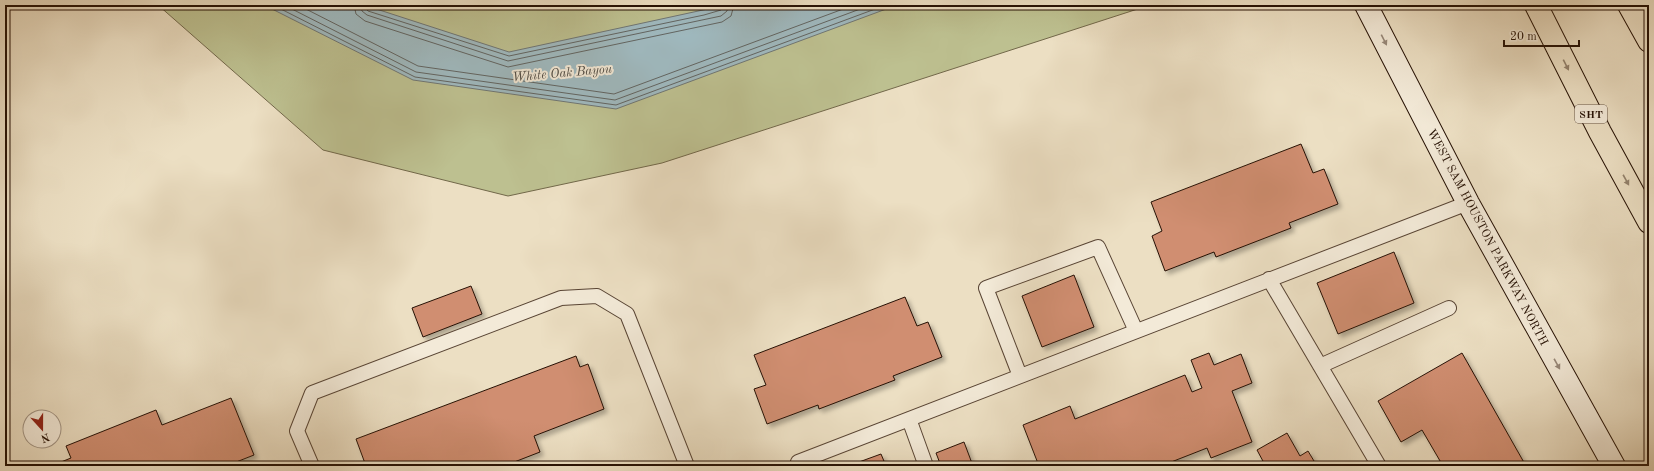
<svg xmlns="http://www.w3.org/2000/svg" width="1654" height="471" font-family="'Old Standard TT',serif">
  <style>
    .green { fill: #bdc090; stroke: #72684a }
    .water { fill: #9fb9bf; stroke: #6f7674 }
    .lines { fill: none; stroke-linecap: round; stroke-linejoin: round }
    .shore { stroke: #626562; stroke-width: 1 }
    .building { fill: #d08e71; stroke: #261104; filter: url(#shadow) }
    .lane-casing { stroke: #584434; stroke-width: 16 }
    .secondary-casing { stroke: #261104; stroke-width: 24 }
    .highway-casing { stroke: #261104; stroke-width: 24 }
    .lane { stroke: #f3ead8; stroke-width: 14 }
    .secondary { stroke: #f3ead8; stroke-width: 22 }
    .highway { stroke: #ecdfc3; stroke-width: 22 }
    .oneway { fill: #978879 }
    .oneway2 { fill: #93826d }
    .labels { text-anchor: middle; stroke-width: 4; stroke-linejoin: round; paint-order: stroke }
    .shield { fill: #f3ead8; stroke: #645244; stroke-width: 1 }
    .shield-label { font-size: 11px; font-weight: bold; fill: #261104 }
    .street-label { font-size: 12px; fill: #261104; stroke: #f3ead8 }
    .water-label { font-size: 13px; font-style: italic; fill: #504c45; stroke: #f3ead8 }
  </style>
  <defs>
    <filter id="shadow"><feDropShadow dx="3.5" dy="3.5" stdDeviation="2" flood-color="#0004"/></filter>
  </defs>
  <rect width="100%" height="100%" fill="#ecdfc3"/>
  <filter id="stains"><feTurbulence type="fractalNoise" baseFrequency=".005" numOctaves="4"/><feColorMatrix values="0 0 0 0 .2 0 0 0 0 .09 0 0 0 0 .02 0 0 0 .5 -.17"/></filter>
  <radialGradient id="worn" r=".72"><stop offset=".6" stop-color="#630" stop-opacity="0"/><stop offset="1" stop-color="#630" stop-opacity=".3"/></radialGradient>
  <path class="green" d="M158,5h992l-488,158 -154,33 -185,-46z"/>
  <path class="water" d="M267,5h97l145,47 217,-47h171l-281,104 -203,-29 -143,-72z"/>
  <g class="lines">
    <path class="shore" d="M273,5l142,72 201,28 270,-100
      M284,5l132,67 199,28 256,-95
      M298,5l120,61 196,28 240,-89
      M354,5l2,9 9,7 143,46 214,-45 9,-6 3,-11
      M360,5l2,6 5,4 141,46 213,-45 6,-5 1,-6
      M365,5l1,4 2,2 141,45 195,-41 17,-5 2,-5"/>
  </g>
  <path class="building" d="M1301,144l12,29 11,-4 14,35 -49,19 2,5 -75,29 -2,-5 -49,19 -13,-35 10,-5 -11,-29z
    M1394,252l20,51 -76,31 -21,-51z
    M1074,275l20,52 -52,20 -20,-51z
    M471,286l11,28 -59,23 -11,-29z
    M905,297l12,29 11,-4 14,35 -49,19 2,4 -76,29 -1,-4 -51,19 -13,-35 12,-4 -12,-30z
    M1209,353l5,12 27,-11 11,29 -20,8 20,51 -41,16 -4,-10 -46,18h-122l-16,-41 47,-19 5,13 110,-44 7,17 10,-4 -11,-28z
    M1462,353l64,113h-83l-21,-36 -21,12 -23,-41z
    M576,356l4,11 8,-3 16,45 -70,27 6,16 -36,14h-138l-10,-27z
    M231,398l23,57 -28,11h-175l20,-8 -5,-12 90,-36 6,15z
    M1287,433l13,23 8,-5 9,15h-59l6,-3 -7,-13z
    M964,442l9,24h-32l-5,-13z
    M881,454l5,12h-38z"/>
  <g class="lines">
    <g class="lane-casing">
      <path id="lane" d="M1269,279l110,187
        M1320,366l129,-58
        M1020,376l-34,-88 112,-41 38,84
        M909,419l17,47
        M312,466l-15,-35 15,-38 249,-95 36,-2 30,18 60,152
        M800,466l-2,-4 670,-259"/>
    </g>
    <g class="secondary-casing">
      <path id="secondary" d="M1366,5l102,198 146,263"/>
    </g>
    <g class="highway-casing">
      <path id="highway" d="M1536,5l64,127 49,90
        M1629,5l20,36"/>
    </g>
    <use href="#lane" class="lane"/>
    <use href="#secondary" class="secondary"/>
    <use href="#highway" class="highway"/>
  </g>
  <defs><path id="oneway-solid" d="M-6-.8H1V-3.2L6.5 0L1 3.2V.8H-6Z"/></defs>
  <g class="oneway">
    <use href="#oneway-solid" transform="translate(1384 40) rotate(63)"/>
    <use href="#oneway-solid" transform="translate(1557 364) rotate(61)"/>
  </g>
  <g class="oneway2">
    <use href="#oneway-solid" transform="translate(1566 65) rotate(63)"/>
    <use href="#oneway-solid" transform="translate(1626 180) rotate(61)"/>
  </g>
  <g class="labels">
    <rect class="shield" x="1575" y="105" width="32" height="18" rx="3"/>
    <g class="shield-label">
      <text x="1591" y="118">SHT</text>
    </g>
    <g class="street-label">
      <text transform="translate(1488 237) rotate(62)" y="4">WEST SAM HOUSTON PARKWAY NORTH</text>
    </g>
    <g class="water-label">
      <text transform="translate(562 72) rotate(-5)" y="5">White Oak Bayou</text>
    </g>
  </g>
  <rect width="1654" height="471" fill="none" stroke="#ecdfc3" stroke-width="20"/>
  <rect x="6" y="6" width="1642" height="459" fill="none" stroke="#261104" stroke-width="2"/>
  <rect x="10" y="10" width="1634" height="451" fill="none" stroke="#261104"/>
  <g transform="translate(42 429) rotate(159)"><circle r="19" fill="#f3ead8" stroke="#a19383"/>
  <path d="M0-3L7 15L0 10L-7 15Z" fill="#8f2418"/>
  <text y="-6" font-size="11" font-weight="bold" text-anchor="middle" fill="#261104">N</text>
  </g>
  <path d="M1504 40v6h75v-6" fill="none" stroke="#261104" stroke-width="2"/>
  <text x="1510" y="40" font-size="12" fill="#261104" stroke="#f3ead8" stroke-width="3" paint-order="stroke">20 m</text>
  <rect width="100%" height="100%" filter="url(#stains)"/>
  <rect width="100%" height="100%" fill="url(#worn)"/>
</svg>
